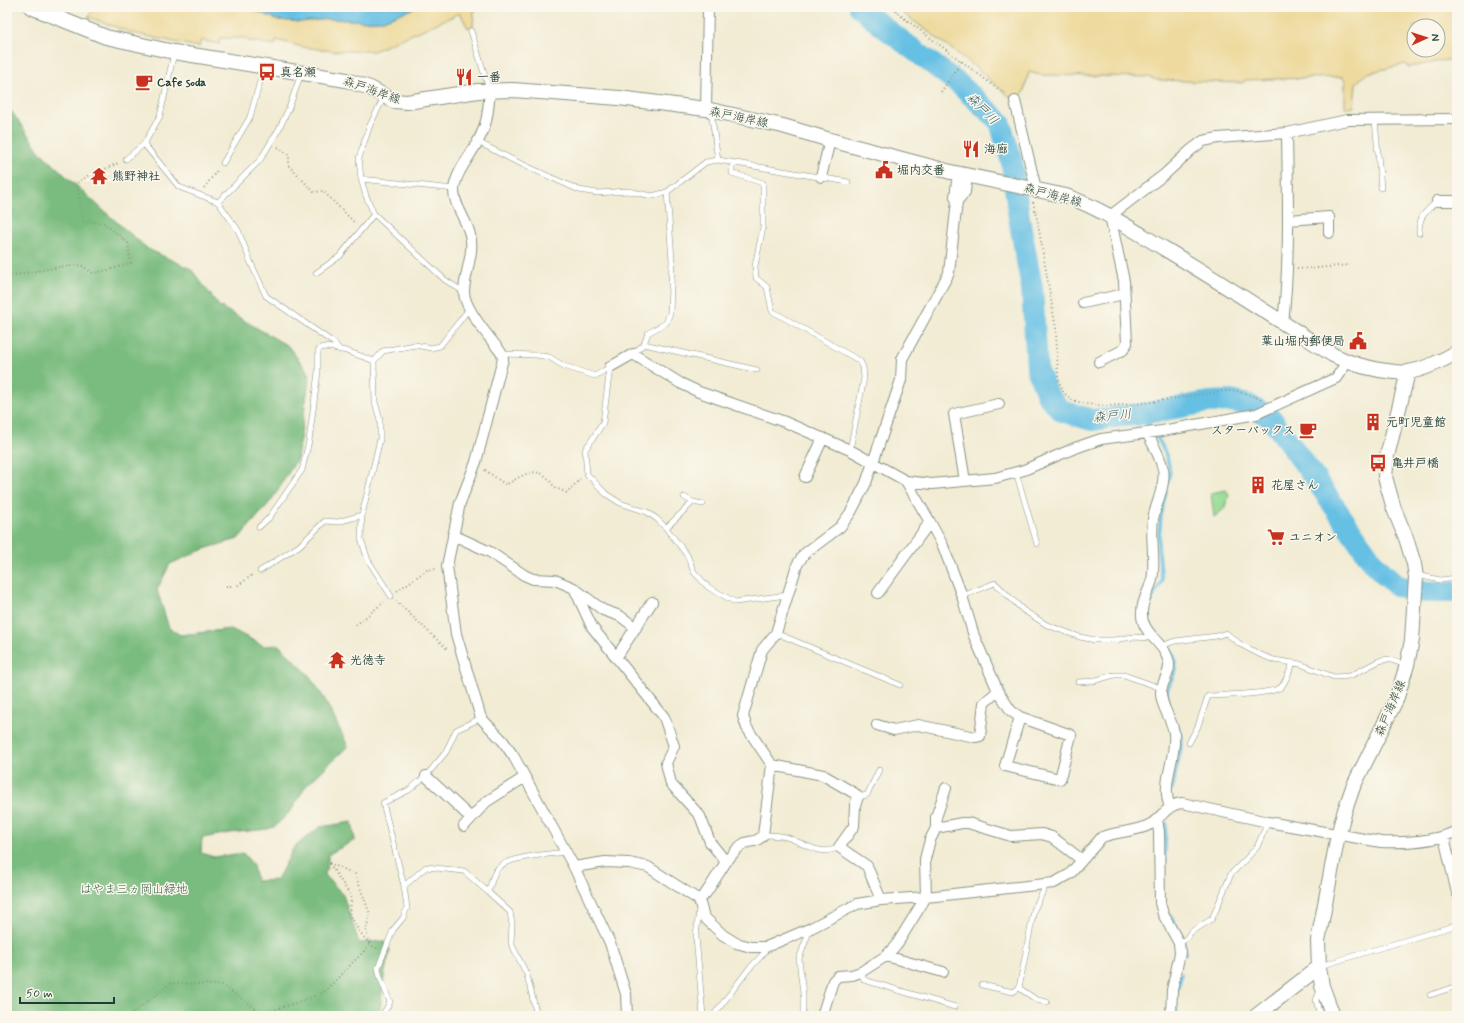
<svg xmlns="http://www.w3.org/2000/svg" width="1464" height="1023" font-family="Mynerve,'Klee One',sans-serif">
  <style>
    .green { fill: #99dd96; stroke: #5c8d65 }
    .forest { fill: #7abc7f; stroke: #4c7c5a }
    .sand { fill: #eeda9e; stroke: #868c69; fill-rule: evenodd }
    .water { fill: #66c0e4; stroke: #427e8c }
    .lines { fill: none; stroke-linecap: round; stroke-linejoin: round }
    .stream { stroke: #66c0e4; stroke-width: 3.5 }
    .river { stroke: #66c0e4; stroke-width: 22 }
    .lane-casing { stroke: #889484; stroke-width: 6 }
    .street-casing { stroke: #889484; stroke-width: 12 }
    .secondary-casing { stroke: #889484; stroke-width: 16 }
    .path { stroke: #889484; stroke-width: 2; stroke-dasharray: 1 3; stroke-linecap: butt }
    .lane { stroke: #fff; stroke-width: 5 }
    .street { stroke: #fff; stroke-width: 10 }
    .secondary { stroke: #fff; stroke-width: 14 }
    .labels { text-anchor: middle; stroke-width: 3; stroke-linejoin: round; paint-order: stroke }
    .poi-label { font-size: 12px; font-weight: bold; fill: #1f3d34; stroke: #fbf7ec; text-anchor: start }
    .street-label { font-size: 12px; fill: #1f3d34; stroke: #fbf7ec }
    .park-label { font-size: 12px; fill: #375d48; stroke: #fbf7ec }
    .water-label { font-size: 13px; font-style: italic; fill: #315e60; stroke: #fbf7ec }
  </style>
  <rect width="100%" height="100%" fill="#fbf7ec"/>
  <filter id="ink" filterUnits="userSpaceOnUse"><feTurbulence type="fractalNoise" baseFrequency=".025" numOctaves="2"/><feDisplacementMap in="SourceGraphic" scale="8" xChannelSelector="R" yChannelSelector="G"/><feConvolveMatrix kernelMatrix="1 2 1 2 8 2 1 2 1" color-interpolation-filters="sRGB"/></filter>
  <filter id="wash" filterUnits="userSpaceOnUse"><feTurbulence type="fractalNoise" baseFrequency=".012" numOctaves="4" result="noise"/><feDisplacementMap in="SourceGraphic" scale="16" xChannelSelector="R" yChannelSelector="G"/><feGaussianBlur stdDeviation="0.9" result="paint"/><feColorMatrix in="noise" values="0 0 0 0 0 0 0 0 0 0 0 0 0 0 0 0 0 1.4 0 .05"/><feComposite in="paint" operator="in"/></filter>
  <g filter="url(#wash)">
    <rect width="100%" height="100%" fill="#f2ecd4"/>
    <path class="green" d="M1226,490l3,5 -5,14 -10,8 -3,-24z"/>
    <path class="forest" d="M7,105l33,47 64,59 44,38 43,20 28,37 69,40 22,28 -13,85 -26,42 -33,38 -34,10 -34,15 -13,26 12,38 11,7 51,-6 33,17 15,-1 30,30 15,23 24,48 -43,41 -14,24 -17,16 -6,2 -38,4 -28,5 -1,15 13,4 29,-4 10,12 3,16 21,-1 17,-33 26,-20 32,-5 3,18 -26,14 -4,21 18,20 16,48 25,-2 6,9 -5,21 -6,45h-372z"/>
    <path class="sand" d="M95,7h151l32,13 22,2 29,-3 39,2 15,-1 34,-13h63l-6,4 -1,15 -5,2 -8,-15 -86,38h-40l-32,-4 -25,-7 -2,5 -26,-4 -5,-3h-24l-1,6 -18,-4 -2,7 -67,-14 -44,-16z
      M895,7h562v51l-48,9 -4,-3 -37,9 -12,10 -2,24h-9v-26l-2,-4h-2l-96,3 -2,3 -86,-3 -8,-3 -108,-2 -12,-3 -5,19 -3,5 -6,2 -6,-2 -40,-34zM1414,26h24v24h-24z"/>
    <path class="water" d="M246,7h171l-34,13 -15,1 -39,-2 -29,3 -22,-2z"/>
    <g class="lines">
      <path class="stream" d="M1141,414c12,17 27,36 29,58 0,4 -2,8 -3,12
        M1154,632l-5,-9 -3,-10 2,-7 14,-25 -4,-35 3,-31 5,-23
        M1159,636l11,13 4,7 2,13 -9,20v13
        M1172,790l9,-44v-12l-5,-10
        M1164,873l2,-50
        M1166,909c8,14 19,28 19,45
        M1176,995l5,-21
        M1176,1005l1,11"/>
      <path class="river" d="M860,7l13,12 86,65 41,38 12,41 7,55 13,70 5,80 10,27 15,16 30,9 49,-6 68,-12 22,-1 18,4 22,13 38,52 66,95 22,21 30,6h30"/>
    </g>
  </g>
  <g filter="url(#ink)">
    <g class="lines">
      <g class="lane-casing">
        <path id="lane" d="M471,31l18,58
          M384,97l-14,28 -11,33 2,21 5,17 8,18 71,66 19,12
          M711,111l7,49
          M1375,120l6,68
          M478,142l37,19 64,29 18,3 31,-2 24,5 15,-4 39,-30 12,-2 130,22
          M144,144l35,43 39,15 20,28 13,33 15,33 68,47 6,7
          M126,159l18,-15 16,-28 14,-63
          M223,163l27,-46 14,-50
          M732,163v10l31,10v44l-8,39 1,12 11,9 5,24 88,50 3,6 1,11 -14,72
          M361,179l93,10
          M218,202l42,-42 19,-31 10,-21 12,-34
          M1419,233c0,-18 6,-20 18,-32
          M316,273l24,-17 34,-42
          M644,344l113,26
          M502,354l34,1 13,2 15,9 31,10 15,-9
          M633,354l11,-10 4,-11 18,-10 4,-10 2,-53 -5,-68
          M610,367l-7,56 -18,27 2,24 19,20 14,9 27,9 10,7 9,9 27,-26
          M1016,472l21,72
          M684,497l9,5 10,2
          M259,527l10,-9 33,-48 7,-29 9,-69v-21l4,-4c17,0 36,8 52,14
          M666,528l21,27 7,17 14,15 27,15 52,-7
          M260,571l39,-25 26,-25 13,1 24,-7
          M1417,575l23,5 17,-2
          M391,596l-23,-36 -7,-21 1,-24 18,-76v-19l-5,-18 -1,-41 9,-10 32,-6 16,3 9,-2 29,-37
          M962,596l33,-13 28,27 24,15 33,12 15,3h19l19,-3 19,1
          M776,633l124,52
          M1161,646l14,-5 42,-5 9,-3 14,11 21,11 13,5 26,4 34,13 16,-1 29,-15 9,-2 18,6
          M1078,682l15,-1 21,-6h10l37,13
          M1189,743l9,-17 10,-30c13,-1 68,-1 74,-10 5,-7 8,-16 11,-23
          M858,797l9,-2 12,-25
          M763,835c9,0 18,0 26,3 16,6 33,19 50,9
          M404,886l22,-19 38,4 24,21
          M699,909l-3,28 7,79
          M1179,943l7,-4 5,-7 21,-13 19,-45 15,-15 11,-12 11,-25
          M1320,966l137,-41
          M861,972l3,8 91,27
          M982,985l31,7 6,-4 15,-78 12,-25
          M1019,988l18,12 10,2
          M1320,991l-4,9 4,16
          M1430,995l27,-9
          M382,1016l8,-14 -10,-25 -2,-9 15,-38 10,-12 4,-10 -3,-22 -21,-83 26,-13 17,-14 20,-24 10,-22 25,-12
          M537,1016l-10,-41 -16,-32 1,-19 -2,-12 -22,-20c3,-7 4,-15 8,-21 8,-15 52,-16 69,-19
          M713,1016l35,-46 16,-17 2,-6
          M803,1016v-22l-4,-35 11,-30"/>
      </g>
      <g class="street-casing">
        <path id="street" d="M490,90c-2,21 -2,34 -13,53 -8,15 -21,29 -23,46 -1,16 13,31 16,46 5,17 -6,40 -6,57 0,17 28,48 38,62l1,5 -27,103 -16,41 -13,63 9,68 25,84 22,23 11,16 60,110 36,76 16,51 1,22
          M1015,101l21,88
          M706,109l2,-102
          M821,177l9,-37
          M957,201l8,-9 2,-17
          M1437,201h20
          M1288,220l41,-3v16
          M1083,303l41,-9
          M1283,323c7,-63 5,-127 4,-190
          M1099,362l24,-12 4,-7 -3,-62 -14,-65 55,-42 26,-24 12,-9 15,-3 69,-5 60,-13 110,-1
          M610,367l23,-13 47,29 19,9 86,30 65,28 56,31 24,41 13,24 19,50 12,40 24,55 13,20 9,6 -15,49 55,13 11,-44 -51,-18
          M1147,433c6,11 13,23 16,36 3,16 -7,34 -10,50 -3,20 3,41 -1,61 -3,11 -10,20 -10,32 -2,22 25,31 27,52 1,11 -8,18 -8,29 0,15 11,25 13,40 3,25 -14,50 -4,74
          M805,477l18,-39
          M906,481l26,3 63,-6 29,-8 51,-22 26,-9 61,-8 94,-17 80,-36 11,-16
          M965,481l-11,-67 45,-10
          M453,535l37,17 34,23 9,4 22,1 19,8 18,39 72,90 10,29 -8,17 5,21 29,32 10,26 16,20 -20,31 -7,7
          M575,589l28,21 17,6 16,12
          M878,593l52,-71
          M616,658l36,-56
          M877,725l17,5 24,-5 57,12 5,-1 4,-33 14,-12
          M426,776l45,42
          M1157,819l2,13 1,71 3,11 16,29 1,10 -8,37 -1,26
          M464,826l22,-24 39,-25
          M936,828v-11l10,-29
          M1444,837l13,56
          M726,862c6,-7 11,-15 19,-19 9,-3 11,0 18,-8l9,-70
          M574,867l31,-5 24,1 19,4 51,33 5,17 19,18 13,8 15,4h15l45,-19 46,-24 24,-4 45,-3 128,-14 16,-9 32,-37c16,-6 35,-5 49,-13 11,-7 17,-20 31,-21l86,19 113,20c25,1 53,0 76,-11
          M881,900l-14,-34 -28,-19 15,-21 1,-21 3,-8 -4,-4 -31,-18 -51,-10 -25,-37 -4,-12 19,-66 14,-17 21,-68 7,-11 36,-27 11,-15 15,-29 35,-103 1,-21 47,-86 8,-72 -2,-4 3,-23
          M886,956l57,16
          M822,1016l11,-35 5,-5 14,-1 9,-3 25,-16 11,-12 29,-47 -1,-38 5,-19 6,-12 26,-5h6l43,13 31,-2 10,3 30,23"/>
      </g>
      <g class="secondary-casing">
        <path id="secondary" d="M31,7l75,30 68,15 172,28 24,8 24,13 13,1 71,-11 35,-1 106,8 87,11 77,17 47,14 121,32 115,24c36,13 67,34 99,53 57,34 112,70 168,106 20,10 40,15 62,17 4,0 9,1 13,0 15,-2 36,-12 49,-20
          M1256,1016l63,-49
          M1333,1016l-11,-30 -3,-19 -1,-26 20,-106 7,-25 8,-23 43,-87 11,-35 5,-25 4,-63 -2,-13 -8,-26 -12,-29 -9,-32 2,-21 21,-84"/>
      </g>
      <path class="path" d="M893,7l7,8 106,80
        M941,92l21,-31
        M278,147l11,8v11l25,26 9,-1 33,33
        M204,188l14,-19
        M1033,202l4,16 19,111 2,49 5,14 9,8 14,4 19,2 32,-2 86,-13h14l24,8
        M1297,269l21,-1 31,-3
        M7,276l53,-9 21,-2 12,8 19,-4 19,-6 -3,-20 -24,-20 -21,-2 -6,-38 16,-11 12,-3 13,-6
        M485,470l21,15c19,-12 35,-22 48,2l13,6 13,-14
        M226,586h11l17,-12
        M397,591l30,-21 9,-1
        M396,601l52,49
        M356,625l28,-23
        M329,863l26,11 15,40 -4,16 4,15 -11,-14 -9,-16 1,-19z
        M129,1016l42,-33 51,2 41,29 60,-21 47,-48 7,3"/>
      <use href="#lane" class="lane"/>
      <use href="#street" class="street"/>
      <use href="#secondary" class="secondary"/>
    </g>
  </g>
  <defs>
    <g id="bus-bare" transform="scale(1.38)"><path d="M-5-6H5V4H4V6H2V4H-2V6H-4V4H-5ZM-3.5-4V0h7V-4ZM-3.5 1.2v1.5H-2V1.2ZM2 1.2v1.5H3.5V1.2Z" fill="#c8321e" stroke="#fbf7ec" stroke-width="2.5" paint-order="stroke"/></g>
    <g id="restaurant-bare" transform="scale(1.38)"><path d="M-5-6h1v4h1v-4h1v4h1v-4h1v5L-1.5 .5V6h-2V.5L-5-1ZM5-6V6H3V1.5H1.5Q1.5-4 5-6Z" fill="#c8321e" stroke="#fbf7ec" stroke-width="2.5" paint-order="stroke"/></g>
    <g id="cafe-bare" transform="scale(1.38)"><path d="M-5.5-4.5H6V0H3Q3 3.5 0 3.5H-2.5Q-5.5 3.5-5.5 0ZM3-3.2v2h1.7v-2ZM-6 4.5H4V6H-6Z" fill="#c8321e" stroke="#fbf7ec" stroke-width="2.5" paint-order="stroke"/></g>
    <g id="civic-bare" transform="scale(1.38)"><path d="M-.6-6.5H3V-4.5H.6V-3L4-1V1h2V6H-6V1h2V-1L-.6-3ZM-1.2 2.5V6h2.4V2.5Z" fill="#c8321e" stroke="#fbf7ec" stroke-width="2.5" paint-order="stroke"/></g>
    <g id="temple-bare" transform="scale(1.38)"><path d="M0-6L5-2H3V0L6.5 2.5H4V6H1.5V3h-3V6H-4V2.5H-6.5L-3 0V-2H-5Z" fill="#c8321e" stroke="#fbf7ec" stroke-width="2.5" paint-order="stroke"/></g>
    <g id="building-bare" transform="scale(1.38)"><path d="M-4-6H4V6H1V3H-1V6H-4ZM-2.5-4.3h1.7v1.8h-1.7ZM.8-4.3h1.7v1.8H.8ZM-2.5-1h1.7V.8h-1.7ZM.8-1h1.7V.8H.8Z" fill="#c8321e" stroke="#fbf7ec" stroke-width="2.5" paint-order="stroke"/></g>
    <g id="supermarket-bare" transform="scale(1.38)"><path d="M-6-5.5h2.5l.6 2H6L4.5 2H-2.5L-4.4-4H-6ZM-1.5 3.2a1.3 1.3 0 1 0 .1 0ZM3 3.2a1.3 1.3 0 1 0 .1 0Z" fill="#c8321e" stroke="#fbf7ec" stroke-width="2.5" paint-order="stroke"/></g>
  </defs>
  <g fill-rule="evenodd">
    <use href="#bus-bare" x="267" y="72"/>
    <use href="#restaurant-bare" x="464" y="77"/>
    <use href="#cafe-bare" x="144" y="82"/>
    <use href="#restaurant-bare" x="971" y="149"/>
    <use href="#civic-bare" x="884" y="170"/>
    <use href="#temple-bare" x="99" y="176"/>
    <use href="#civic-bare" x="1358" y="341"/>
    <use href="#building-bare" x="1373" y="422"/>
    <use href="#cafe-bare" x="1308" y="430"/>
    <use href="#bus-bare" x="1378" y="463"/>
    <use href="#building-bare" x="1258" y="485"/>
    <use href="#supermarket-bare" x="1276" y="537"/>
    <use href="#temple-bare" x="337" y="660"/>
  </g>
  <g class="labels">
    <g class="poi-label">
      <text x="280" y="76">真名瀬</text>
      <text x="477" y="81">一番</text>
      <text x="157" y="86">Cafe soda</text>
      <text x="984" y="153">海廊</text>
      <text x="897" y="174">堀内交番</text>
      <text x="112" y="180">熊野神社</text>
      <text x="1345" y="345" text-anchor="end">葉山堀内郵便局</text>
      <text x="1386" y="426">元町児童館</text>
      <text x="1295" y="434" text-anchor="end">スターバックス</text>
      <text x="1391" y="467">亀井戸橋</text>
      <text x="1271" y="489">花屋さん</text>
      <text x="1289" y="541">ユニオン</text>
      <text x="350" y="664">光徳寺</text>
    </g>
    <g class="street-label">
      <text transform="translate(372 90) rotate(19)" y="4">森戸海岸線</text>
      <text transform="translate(739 117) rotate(12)" y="4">森戸海岸線</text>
      <text transform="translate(1053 195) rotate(15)" y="4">森戸海岸線</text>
      <text transform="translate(1390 708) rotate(-67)" y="4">森戸海岸線</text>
    </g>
    <g class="park-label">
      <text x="134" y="893">はやま三ヵ岡山緑地</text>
    </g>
    <g class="water-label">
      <text transform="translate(983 108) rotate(45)" y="5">森戸川</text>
      <text transform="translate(1112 415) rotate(-6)" y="5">森戸川</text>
    </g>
  </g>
  <rect width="1464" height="1023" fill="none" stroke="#fbf7ec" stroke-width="24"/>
  <g transform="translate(1426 38) rotate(87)"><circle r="19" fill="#fbf7ec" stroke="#a3ada2"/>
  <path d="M0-3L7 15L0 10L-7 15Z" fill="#c8321e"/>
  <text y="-6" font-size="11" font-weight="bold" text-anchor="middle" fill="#1f3d34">N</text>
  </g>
  <path d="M20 997v6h94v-6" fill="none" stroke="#1f3d34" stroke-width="2"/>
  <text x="26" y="997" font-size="12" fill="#1f3d34" stroke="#fbf7ec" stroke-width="3" paint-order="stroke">50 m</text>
</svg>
